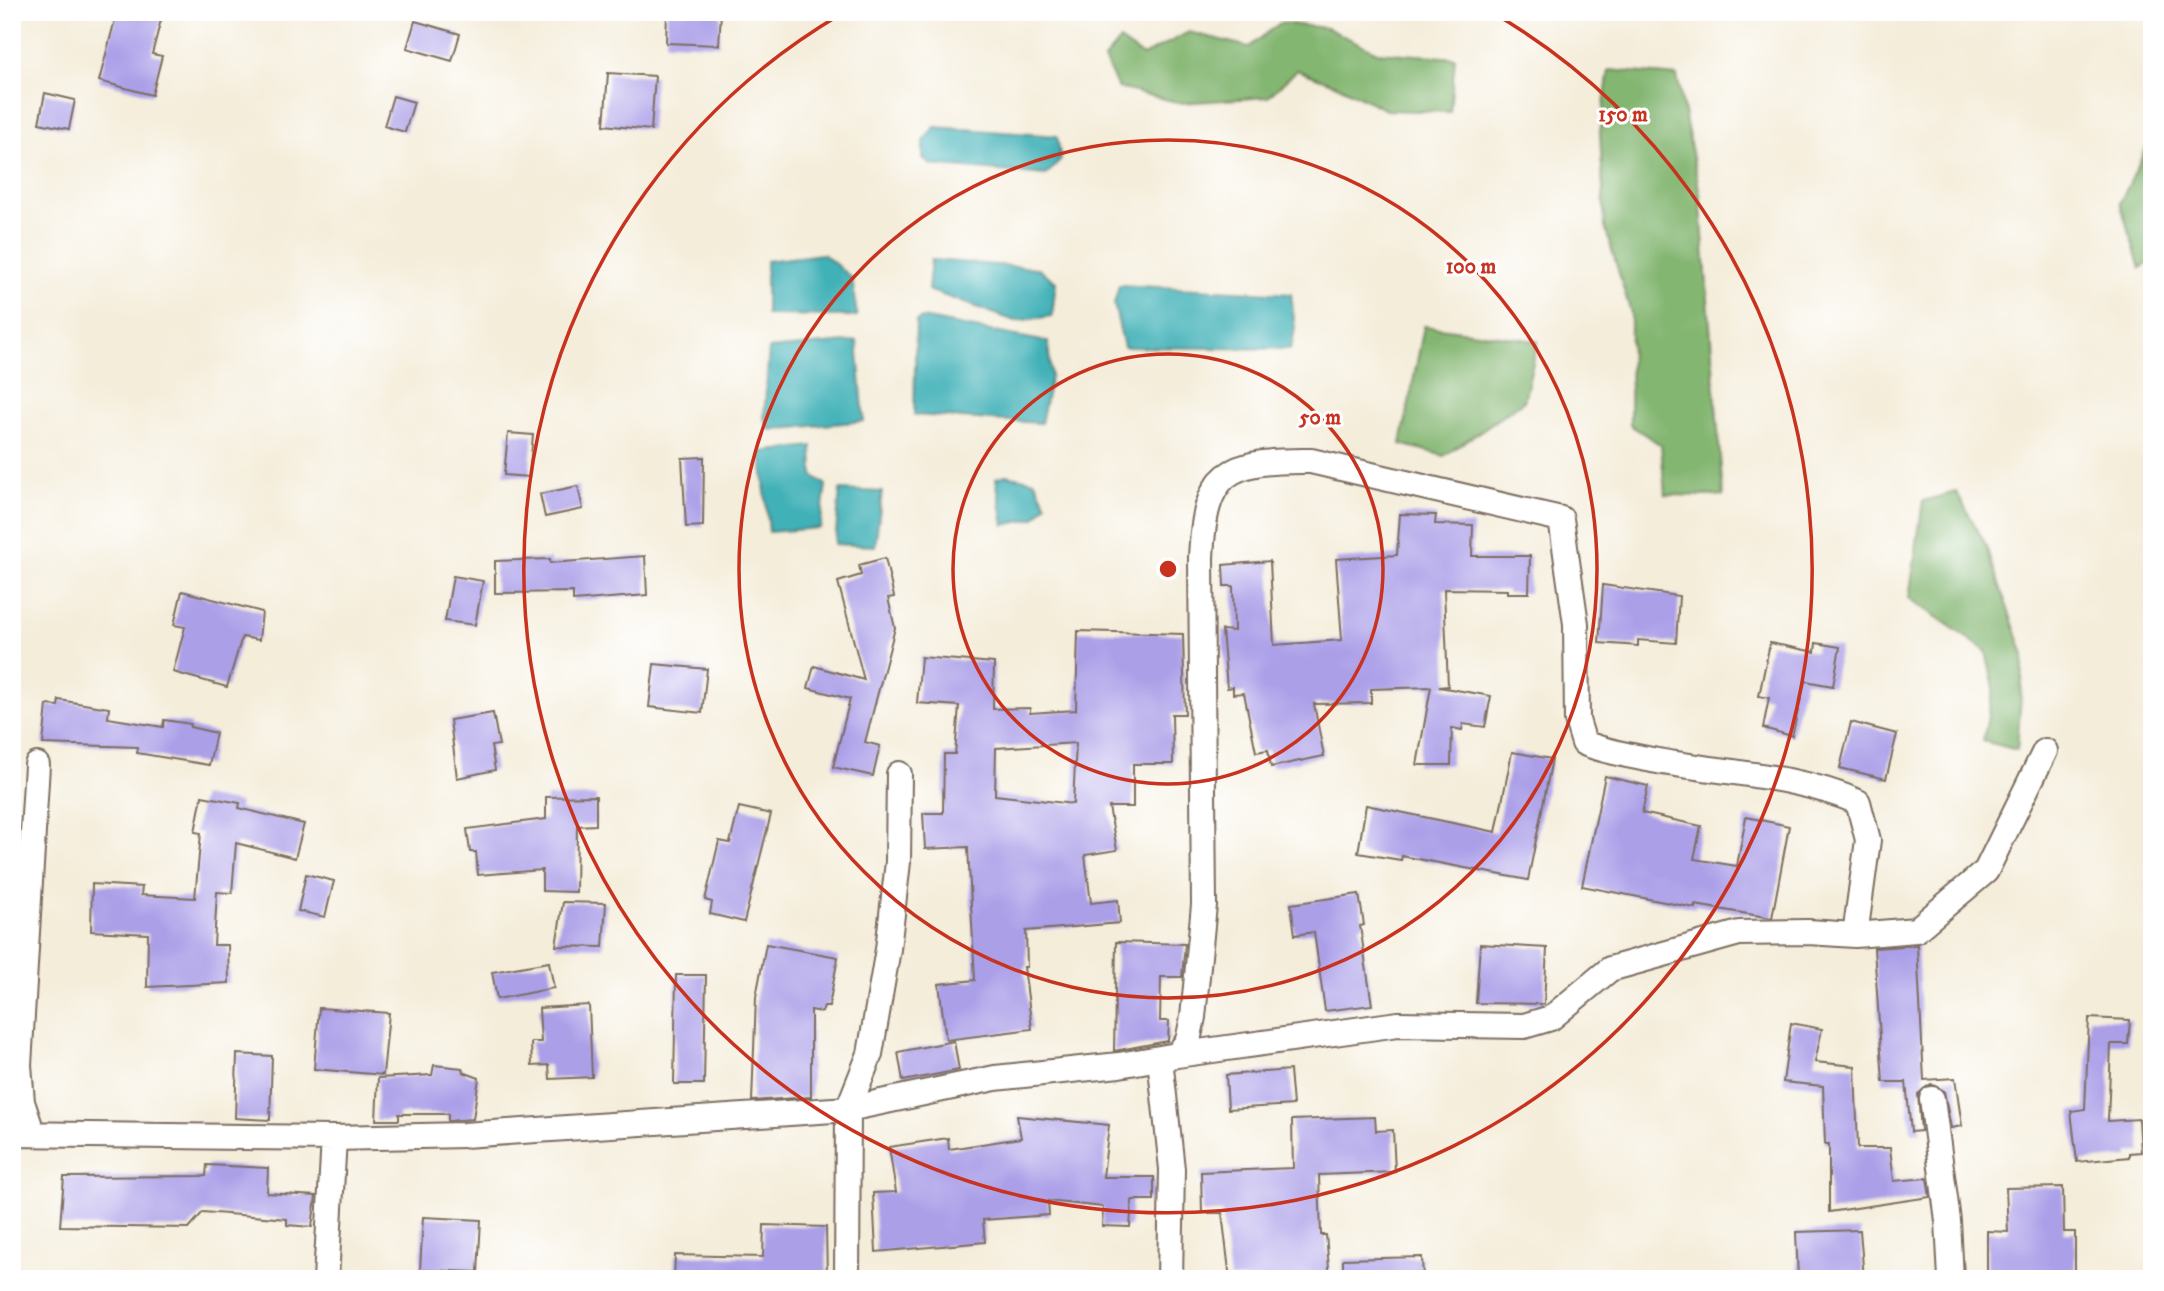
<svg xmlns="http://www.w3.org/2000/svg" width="2164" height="1291" font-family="'IM FELL DW Pica',serif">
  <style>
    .forest { fill: #83b671; stroke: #5f7048; stroke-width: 2 }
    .water { fill: #40b1b7; stroke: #3e6e6a; stroke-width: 2 }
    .building { fill: #ab9fe8; fill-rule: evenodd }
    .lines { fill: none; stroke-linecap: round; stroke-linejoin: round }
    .street-casing { stroke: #7c6e60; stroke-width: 28 }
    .street { stroke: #fff; stroke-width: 24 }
    .ring { fill: none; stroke: #c8321e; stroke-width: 3.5 }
    .centre { fill: #c8321e; stroke: #fff; stroke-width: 3.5 }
    .ring-label { font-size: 21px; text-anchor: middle; font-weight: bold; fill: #c8321e; stroke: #fff; stroke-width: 6; stroke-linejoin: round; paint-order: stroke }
  </style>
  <rect width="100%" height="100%" fill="#fff"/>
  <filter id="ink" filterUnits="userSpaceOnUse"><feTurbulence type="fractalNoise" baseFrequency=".0143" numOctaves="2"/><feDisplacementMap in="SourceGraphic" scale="14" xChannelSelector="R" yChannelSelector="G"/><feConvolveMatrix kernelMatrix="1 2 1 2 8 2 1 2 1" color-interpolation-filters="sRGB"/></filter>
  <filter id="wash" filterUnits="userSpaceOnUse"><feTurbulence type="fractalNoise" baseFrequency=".00686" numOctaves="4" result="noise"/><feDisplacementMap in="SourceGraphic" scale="28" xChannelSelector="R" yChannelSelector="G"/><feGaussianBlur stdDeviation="1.57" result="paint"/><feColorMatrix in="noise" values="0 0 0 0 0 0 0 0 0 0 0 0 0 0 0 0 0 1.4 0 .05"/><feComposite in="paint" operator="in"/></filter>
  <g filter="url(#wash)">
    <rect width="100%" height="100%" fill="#f4edda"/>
    <path class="forest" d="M1280,23l47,5 50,24 78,6 -5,54 -64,-2 -49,-25 -40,-15 -29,27 -87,6 -63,-15 -14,-29 16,-19 23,16 46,-24 60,15z
      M1609,70l68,6 23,118 23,302 -58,-1 -4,-50 -31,-20 1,-112 -26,-86 -5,-95z
      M2150,141l2,121 -12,6 -20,-65z
      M1424,326l114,15 -14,60 -80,55 -43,-12z
      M1956,492l28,49 40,114 -7,95 -34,-9 11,-53 -8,-37 -77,-53 14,-97z"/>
    <path class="water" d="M935,127l122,9 4,24 -15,15 -115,-10 -8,-7v-17z
      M823,254l29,24 5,38 -91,-1v-54z
      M931,260l107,8 18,14 -4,34 -37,5 -87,-31z
      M1119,285l172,9 4,34 -4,21 -167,-2 -10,-43z
      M922,318l126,24 3,34 -10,47 -127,-8 2,-94z
      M857,341l7,80 -94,9 -6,-12 5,-69z
      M812,446l1,29 13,10 -6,43 -51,4 -8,-80z
      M1006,475l29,6 11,23 -11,14 -31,7 -8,-47z
      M840,490l42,2 -7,54 -40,-2z"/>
    <g id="blocks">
      <path class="building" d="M117,12h46l-11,42 10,2 -10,39 -53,-14z
        M667,12h54l-2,33 -53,-2z
        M415,21l45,13 -8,27 -45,-13z
        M608,73l47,3 -4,54 -47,-5z
        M45,93l30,7 -6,29 -30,-6z
        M393,96l21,6 -9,30 -21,-6z
        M508,433l25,2 -4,42 -25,-2z
        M704,457l-1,69 -17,1 -4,-69z
        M578,486l5,23 -38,8 -5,-23z
        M1400,514l36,1 -1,9 38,1 -1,31h58l-1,37h-22v-3l-63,-1 4,97 -9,1 52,9 -6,31 -22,-3 -1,6 -10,-2 -1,37h-34l14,-78 -60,2v14l-57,1 10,52 -53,11 -3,-17 -12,2 -12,-59 -11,1v-7l-6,1 -5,-58 12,1 -1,-45h-9l-1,-21 47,-4 4,84 68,-5 -6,-81 61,-4z
        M645,556l2,39 -74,6v-9l-78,1v-32l55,-2v4z
        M885,558l9,39 -6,1 7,30 -30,114 15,4 -7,30 -40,-9 17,-68 -42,-11 6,-22 50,14 -26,-98 23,-7 -2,-10z
        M453,576l30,5 -8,44 -30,-4z
        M1603,585l76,11 -3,47 -38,-3v6l-39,-3z
        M182,591l80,21 -3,28 -17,-3 -15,50 -54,-15 12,-45 -11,-2z
        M1078,631l105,3 2,80h-13l1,50h-40v43h-24l8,43 -32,5 6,48 27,-3 2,23 -94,8 1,36h-3l8,62 -86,11 -7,-56 36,-4 -7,-133 -43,2 -2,-36h20l1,-59h11l4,-48 -42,-3 4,-46 73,6 -1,46 37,-1v5l46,-3zM1076,743l-3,61 -78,-9 1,-47z
        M1770,643l45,9 1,-9 24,4 -7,39 -28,-5 -13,55 -29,-8 6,-30 -10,-2z
        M654,664l53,5 -5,44 -53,-6z
        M59,700l50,8 -1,10 55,9 1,-7 27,4 -1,3 26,6 -7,32 -72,-12 1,-6 -95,-3 4,-39 11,1z
        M493,713l6,32 -8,1 4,24 -38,8 -7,-58z
        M1851,722l46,12 -11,45 -46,-11z
        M1512,752l40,7 -24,121 -126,-24 -1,4 -43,-7 8,-48 130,27z
        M1605,776l43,10 -6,27 59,13 -7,33 43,7 9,-49 43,9 -17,92 -77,-13v3l-113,-22z
        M202,796l38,7 -1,5 65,16 -9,34 -59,-15 -4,50 -15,-1 -3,53h14l1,38 -82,4 1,-53 -57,-3 1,-47 50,3 -1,8 54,3 6,-65 -6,-1z
        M596,796v29l-19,1 -1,66 -34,-1v-21l-64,5 -2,-23h-6l-3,-23 79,-10v-22z
        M739,807l32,7 -27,108 -34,-8 2,-12 -7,-2 14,-59 11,2z
        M306,874l28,7 -9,36 -27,-6z
        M1359,894l5,31 -4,1 12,79 -47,6 -11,-79 -19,3 -4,-31z
        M563,902l43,1 -3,44 -47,-1z
        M1116,942l69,2 -3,33h-21l-1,44h9l-1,20 -54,10z
        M766,944l72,13 -9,49h-5l-2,6 -11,-2v87l-59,4 4,-104z
        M1480,944l67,4 -3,56 -68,-1z
        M1917,945l7,135 31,-2 7,48 -11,2 -7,-37 -13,-7 -13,10 3,37 -10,1 -5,-50h-23l-9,-134z
        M549,962l5,26 -57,11 -5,-27z
        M676,975h30l-2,109h-30z
        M589,1005l3,72 -42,2 -1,-14 -17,1 -1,-24h10l-2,-34z
        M319,1008l70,5 -6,62 -69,-6z
        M2089,1018l41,2 -2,24h-17l-3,77 31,-2 2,33 -12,1v4l-52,5 -6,-51 14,-2z
        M1791,1023l31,6 -7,33 40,4 3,82h32l4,33 33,-3 3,19 -101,15v-68h-4l-2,-58 -40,-4z
        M954,1041l5,29 -56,11 -5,-29z
        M237,1054l35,2 -2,64 -35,-2z
        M434,1065l28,3 1,4 16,6 -6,41 -25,2v-7h-49v6h-23l2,-42 54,-3z
        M1290,1070l3,35 -65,4 -2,-34z
        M1017,1116l92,9 -6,52h51v23h-22l-2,27 -28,-1 1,-19 -55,-6 1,14 -66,5 2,22 -109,10 -3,-59 23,-1 -7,-45 59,-9 1,11 72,-11z
        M1375,1117l1,14 17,-1 2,42 -76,3 2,60h5l4,44h-100l-8,-66h-20l-1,-41 92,-4 -1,-48z
        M207,1165l61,3 -1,25 49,3 -4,31 -25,-2v-6l-84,-7 -14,16 -129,-2 4,-49 142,-1z
        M2063,1187l1,45h11v47h-88v-48l21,1 -2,-44z
        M423,1217l58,3 -3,52 -58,-2z
        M764,1225l62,2 1,52h-153l1,-24 88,2z
        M1860,1230l4,49h-66l-2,-47z
        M1422,1257l1,22h-80v-20z"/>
    </g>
  </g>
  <g filter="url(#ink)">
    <use href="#blocks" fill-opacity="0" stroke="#7c6e60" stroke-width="2"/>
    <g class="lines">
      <g class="street-casing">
        <path id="street" d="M1177,1055l221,-31 126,2 27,-8 59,-49 129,-36 69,-1 47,3 61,-5 70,-59 59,-120
          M1160,1059l12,110 -2,110
          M1932,1099l16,122 3,58
          M32,1132l-10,-30 -3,-37 18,-300
          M12,1134l322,4 130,-3 384,-26 147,-31 124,-13 58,-10 11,-14 5,-24 11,-112 -3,-347c4,-87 25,-98 110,-97l250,58 15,105 1,96 7,23c22,9 44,12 68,17 69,13 141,14 206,42l10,38 -13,95
          M326,1279l8,-141
          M847,1279l1,-170 22,-55 18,-105 10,-87 1,-88"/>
      </g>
      <use href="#street" class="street"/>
    </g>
  </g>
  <g class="ring">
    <circle cx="1168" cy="569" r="215"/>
    <circle cx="1168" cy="569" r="429"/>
    <path d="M1495 14A644 644 0 1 1 841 14"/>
  </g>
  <circle cx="1168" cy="569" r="10" class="centre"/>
  <g class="ring-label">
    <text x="1623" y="121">150 m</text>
    <text x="1471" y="273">100 m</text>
    <text x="1320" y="424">50 m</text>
  </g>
  <rect width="2164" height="1291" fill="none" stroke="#fff" stroke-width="42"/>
</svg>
